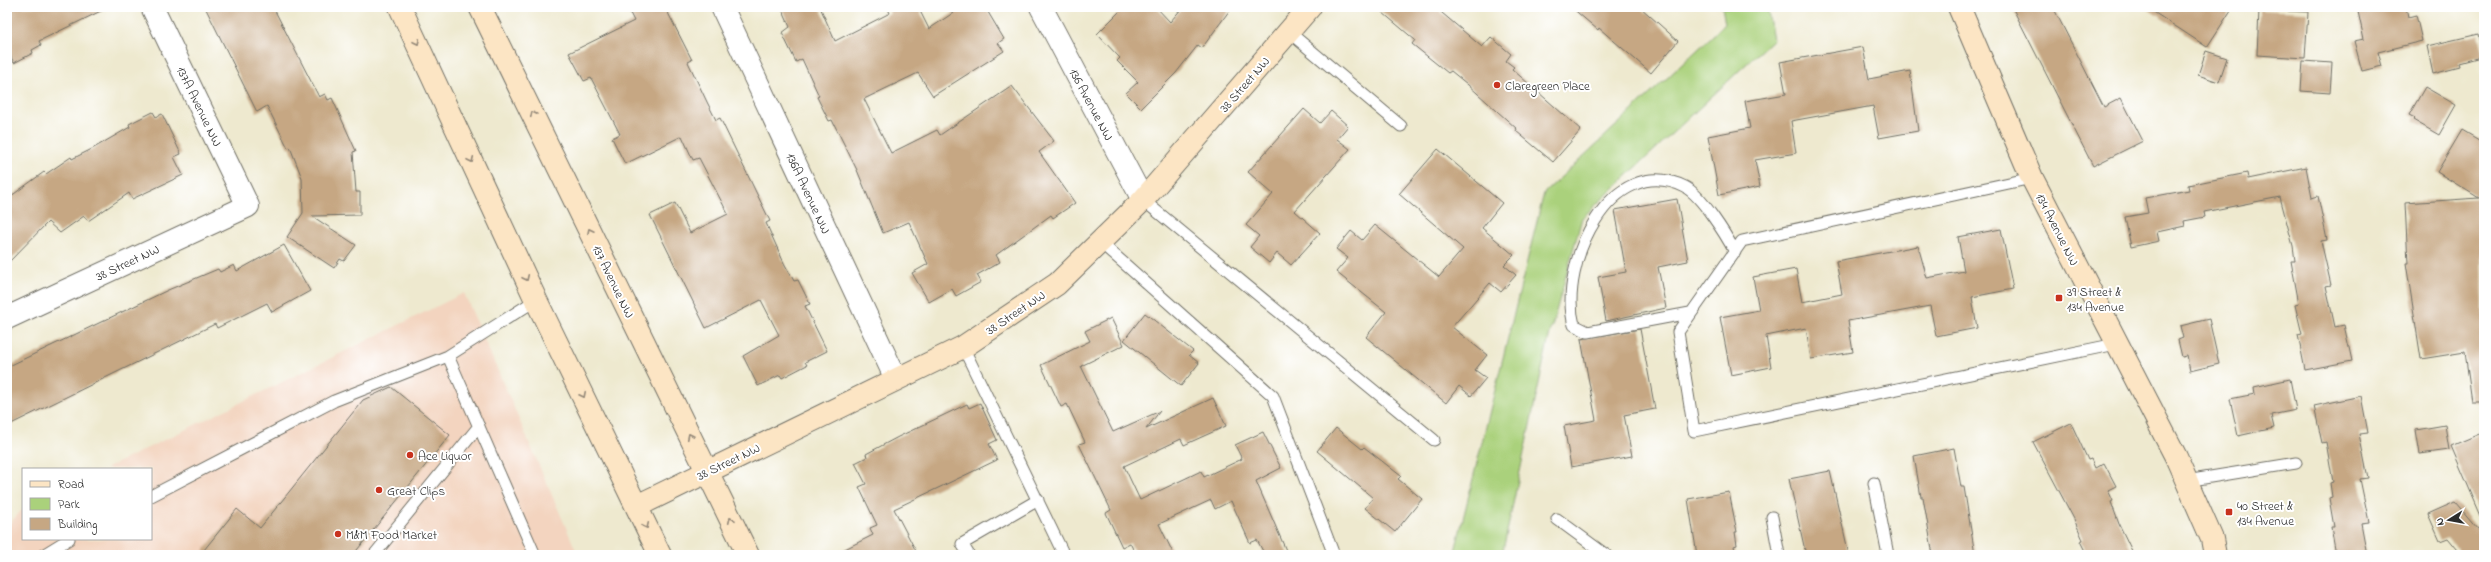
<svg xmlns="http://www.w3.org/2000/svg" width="2491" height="562" font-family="'Indie Flower',sans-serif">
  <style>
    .built { fill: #f3d4bf }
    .green { fill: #aad17b; stroke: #6a7e53 }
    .building { fill: #c6a783 }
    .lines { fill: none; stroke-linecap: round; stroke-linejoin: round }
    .lane-casing { stroke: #6f6e64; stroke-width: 13 }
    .street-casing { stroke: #6f6e64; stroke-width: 24 }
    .secondary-casing { stroke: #6f6e64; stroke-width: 24 }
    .lane { stroke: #fff; stroke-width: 11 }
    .street { stroke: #fff; stroke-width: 22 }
    .secondary { stroke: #fce5c4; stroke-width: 22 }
    .oneway { stroke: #948878 }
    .poi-dot { fill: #c8321e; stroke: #fff; stroke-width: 1.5 }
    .labels { text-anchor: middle; stroke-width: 4; stroke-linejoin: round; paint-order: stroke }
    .street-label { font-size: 13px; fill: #2b2b2b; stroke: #fff }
    .poi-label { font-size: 13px; fill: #2b2b2b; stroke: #fff; text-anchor: start }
  </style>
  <rect width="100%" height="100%" fill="#fff"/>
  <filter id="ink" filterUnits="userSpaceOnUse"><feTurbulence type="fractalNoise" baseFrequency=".025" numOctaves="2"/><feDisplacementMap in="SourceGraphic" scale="8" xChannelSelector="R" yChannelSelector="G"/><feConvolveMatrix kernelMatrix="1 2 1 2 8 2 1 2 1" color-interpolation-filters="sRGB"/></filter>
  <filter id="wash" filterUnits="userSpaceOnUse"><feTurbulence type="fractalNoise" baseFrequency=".012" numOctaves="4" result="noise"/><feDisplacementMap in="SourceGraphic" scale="16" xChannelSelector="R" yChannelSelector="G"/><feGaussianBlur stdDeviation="0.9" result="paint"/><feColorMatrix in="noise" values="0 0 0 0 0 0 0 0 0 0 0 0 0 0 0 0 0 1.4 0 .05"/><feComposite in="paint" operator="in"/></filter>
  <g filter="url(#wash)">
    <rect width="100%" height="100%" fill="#eee9cf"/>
    <path class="built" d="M464,293l114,262h-571v-29l16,-17v30h128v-70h-46z"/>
    <path class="green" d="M1722,7h45l6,32 -191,179 -33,119 -47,218h-48l90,-362 181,-169z"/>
    <g id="blocks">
      <path class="building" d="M7,7h102l-70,34 2,4 -9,5 1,3 -19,10 -7,-14z
        M205,7h68l46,90 6,-3 3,6 4,-2 24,53 -3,1 3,40h4v23l-48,1 44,29 -12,16 -4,-2 -6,9 -47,-31 16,-24 -1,-35 -12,-31 -2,1 -21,-42 -10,6z
        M627,7h38l27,53 -4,2 19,40 9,18 4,-2 50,103 -4,2 18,40 10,18 4,-1 12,24 -5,2 22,45 -22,11 2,3 -25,13 -2,-3 -22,11 -15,-30 36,-21 -18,-35 -55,28 -56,-113 25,-12 15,30 38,-19 -29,-56 -6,2 -11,-24 -57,28 -13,-26 8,-4 -29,-56 -7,3 -15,-28 65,-32z
        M781,7h39l15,34 55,-28 -3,-6h31l11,22 33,-22h23l19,32 -6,4 6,8 -71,45 -15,-23 -54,26 27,54 46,-23 3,5 72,-49 42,55 -15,11 36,51 -22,15 -2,-3 -55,40 4,7 -23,13 4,7 -25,14 -4,-7 -23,13 -17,-29 16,-9 -19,-42 -26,11 -26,-63 -25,-50 -3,1 -12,-24 2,-1 -17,-37 -6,3 -14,-29 8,-6z
        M1124,7h32l14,15 13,-15h49l-30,41 -4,-3 -22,28 -35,35 -15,-15 12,-11 -21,-21 3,-3 -23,-24z
        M1376,7h59l47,40 9,-10 20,17 -5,7 8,6 -2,2 69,61 -28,32 -37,-31 1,-2 -50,-45 -16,-13 -3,2 -36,-29 3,-4z
        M1571,7h69l38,34 -27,32 -52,-45 -1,2z
        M2012,7h41l51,100 17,-9 22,43 -50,25z
        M2146,7h87l-26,40z
        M2357,7h49l2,10 8,-2 6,26 -44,11 4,14 -20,5 -8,-30 10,-2z
        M2259,10l49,2 -3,46 -48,-3z
        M2479,34l5,22 -25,7 1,4 -27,7 -6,-28z
        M1863,47l6,32 41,-8 8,60 -39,7 -6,-32 -82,15 5,32 -41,7 5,27 -41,8 -11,-59 42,-8 -5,-27 41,-7 -6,-32z
        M2206,51l21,7 -8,24 -21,-7z
        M2303,61l29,2 -2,30 -29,-2z
        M2425,87l31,18 -17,30 -26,-15 2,-2 -6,-3z
        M1304,109l16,14 11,-12 17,15 -11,13 13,10 -55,62 25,22 -29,32 -14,-12 -8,10 -19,-16 9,-11 -13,-11 27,-31 -25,-22z
        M153,112l3,5 6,-3 19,40 -7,3 9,18 -51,24 -3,-6 -41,28 -4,-5 -24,17 -12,-11 -41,42v-65l37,-27 2,2 25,-17 1,2 20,-10 38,-22 -1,-3z
        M2462,130l22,13v82h-2l2,177h-12l-7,-50 -44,7 -15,-96h2l-3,-60 74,-5 -42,-26z
        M1438,149l64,54 -20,25 32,27 -10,10 12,10 -15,17 -11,-9 -38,44 35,28 -12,15 11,8 -15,18 -12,-10 -13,17 -80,-66 20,-25 -50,-40 12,-14 -12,-9 15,-18 11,9 13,-15 64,52 24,-28 -64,-55z
        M2306,167l6,31 6,-2 9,44 -6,1 10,44 -5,1 9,41 9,-2 8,36 -47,9 -7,-35 4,-1 -7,-29 4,-1 -8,-43h4l-2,-15 -13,-49 -76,15 1,5 -21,4 1,5 -28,6 2,9 -28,6 -6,-30 23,-4 -3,-15 44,-8 -1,-5 59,-12 1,6z
        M1677,199l11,62 -30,6 8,41 -60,13 -8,-44 28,-5 -11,-62z
        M2001,229l12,60 -41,8 5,31 -41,8 -6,-30 -82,15 5,31 -42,7 -5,-31 -40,8 5,31 -40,8 -11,-58 39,-7 -6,-33 43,-8 6,33 40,-8 -6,-33 82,-15 9,32 37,-7 -6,-34z
        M284,245l26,46 -38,21 -5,-9 -50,25 -2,-4 -208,102v-59l161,-77 50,-21 2,3 14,-7 3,6z
        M1145,313l48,38 -4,4 10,8 -18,23 -57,-46z
        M1111,318l13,27 -43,21 32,66 47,-21 -14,18 67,-31 13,28 -42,19 -3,-6 -57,27 16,34 61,-29 3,6 38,-18 -7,-14 28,-13 18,36 -25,13 32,74h-23l-8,-15 -7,3 -19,-42 -16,8 -4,-9 -52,24 15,31h-38l-6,-12 -8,4 -16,-34 5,-3 -32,-66 6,-2 -18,-38 -6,3 -20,-42 49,-24 -5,-10z
        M2209,319l10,45 -29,7 -3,-15 -5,1 -4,-17 5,-2 -3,-12z
        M1640,329l15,80 -31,6 8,41 -61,11 -7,-41 32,-6 -15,-81z
        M2290,379l6,31 -25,5 3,13 -36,8 -8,-37 25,-5 -1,-7z
        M391,387l59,48 -97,120h-153l37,-46 23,19 103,-128z
        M2361,396l7,37 -9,1 9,44 -8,1 9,43 -8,1 6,32h-31l-5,-28h3l-5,-29 3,-1 -2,-14 3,-1 -7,-40 -4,1 -8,-37z
        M980,403l17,37 -8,4 8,16 -103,49 24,46h-85l40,-20 -3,-7 7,-3 -18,-38 7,-3 -11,-21 12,-6 -1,-3 32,-17 69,-33 2,4z
        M2071,423l17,37 3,-1 4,9 9,-5 12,23 -8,4 5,11 -2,1 8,22 15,31h-47l-7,-14 3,-1 -9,-21 -41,-77z
        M2445,425l4,25 -29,4 -4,-24z
        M1336,428l26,21 2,-2 37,29 -3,3 24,20 -27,33 -30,-24 8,-10 -56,-47z
        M2484,432v91l-33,-77z
        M1954,448l7,39h3l11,68h-42l-10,-58h-2l-7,-41z
        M1830,471l19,84h-43l-17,-76z
        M1729,492l8,40h-2l2,13 -3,1 2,9h-39l-9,-56z
        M2455,502l29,34v19h-22l-14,-17 -8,3 -12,-27z"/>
    </g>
  </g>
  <g filter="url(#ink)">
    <use href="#blocks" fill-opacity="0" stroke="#6f6e64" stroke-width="1"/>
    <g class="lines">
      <g class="lane-casing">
        <path id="lane" d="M1289,32l112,94
          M2032,178l-290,63 -64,91 16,99 422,-87
          M1143,200l291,240
          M1100,242l173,154 61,159
          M1690,313l-102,19 -14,-7c-16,-59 36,-175 111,-138 16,8 41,48 50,65
          M963,347l101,208
          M448,356l87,199
          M2186,481l110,-18
          M1874,483l14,72
          M151,496l183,-95 114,-45 88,-56
          M1772,517l7,38
          M1557,519l49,36
          M43,555l26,-16
          M374,555l105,-129
          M969,555l-7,-11 76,-44"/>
      </g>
      <g class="street-casing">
        <path id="street" d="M722,7l174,372
          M1041,7l102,193
          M7,318l241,-112 -96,-199"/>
      </g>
      <g class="secondary-casing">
        <path id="secondary" d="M400,7l136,293 124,255
          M480,7l268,548
          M1959,7l73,171 144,279 36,82 3,16
          M637,506l326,-159 94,-63 86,-84 167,-193"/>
      </g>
      <use href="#lane" class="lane"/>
      <use href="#street" class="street"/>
      <use href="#secondary" class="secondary"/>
    </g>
    <defs><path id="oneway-chevron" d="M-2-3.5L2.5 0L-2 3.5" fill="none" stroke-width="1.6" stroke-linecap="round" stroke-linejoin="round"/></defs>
    <g class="oneway">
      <use href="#oneway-chevron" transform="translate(417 42) rotate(65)"/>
      <use href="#oneway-chevron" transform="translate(533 114) rotate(-116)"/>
      <use href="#oneway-chevron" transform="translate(471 160) rotate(65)"/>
      <use href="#oneway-chevron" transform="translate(590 231) rotate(-116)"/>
      <use href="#oneway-chevron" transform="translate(526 278) rotate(65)"/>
      <use href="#oneway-chevron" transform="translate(583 395) rotate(64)"/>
      <use href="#oneway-chevron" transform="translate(690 436) rotate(-116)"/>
      <use href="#oneway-chevron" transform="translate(731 520) rotate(-115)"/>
      <use href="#oneway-chevron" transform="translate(646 526) rotate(65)"/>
    </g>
  </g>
  <g class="poi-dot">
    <circle cx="1497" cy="85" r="4"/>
    <rect x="2055" y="294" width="8" height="8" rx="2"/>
    <circle cx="410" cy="455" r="4"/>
    <circle cx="379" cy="490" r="4"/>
    <rect x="2225" y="508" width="8" height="8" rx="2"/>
    <circle cx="338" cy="534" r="4"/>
  </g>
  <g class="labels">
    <g class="street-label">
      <text transform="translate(1244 84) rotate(-49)" y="5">38 Street NW</text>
      <text transform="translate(1092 104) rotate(62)" y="5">136 Avenue NW</text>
      <text transform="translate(200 106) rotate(64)" y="5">137A Avenue NW</text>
      <text transform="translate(809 193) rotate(65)" y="5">136A Avenue NW</text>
      <text transform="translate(2058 229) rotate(63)" y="5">134 Avenue NW</text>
      <text transform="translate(127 262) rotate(-25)" y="5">38 Street NW</text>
      <text transform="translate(614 281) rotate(64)" y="5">137 Avenue NW</text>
      <text transform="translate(1015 312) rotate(-34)" y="5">38 Street NW</text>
      <text transform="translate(728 461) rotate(-26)" y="5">38 Street NW</text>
    </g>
    <g class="poi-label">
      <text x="1505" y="90">Claregreen Place</text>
      <text x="2067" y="296">39 Street &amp;<tspan x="2067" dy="15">134 Avenue</tspan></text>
      <text x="418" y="460">Ace Liquor</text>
      <text x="387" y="495">Great Clips</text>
      <text x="2237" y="510">40 Street &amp;<tspan x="2237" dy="15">134 Avenue</tspan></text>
      <text x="346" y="539">M&amp;M Food Market</text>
    </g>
  </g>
  <rect width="2491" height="562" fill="none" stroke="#fff" stroke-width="24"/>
  <rect x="22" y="468" width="130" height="72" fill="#ffffff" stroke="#aaaaaa"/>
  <rect x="30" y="481" width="20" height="6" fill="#fce5c4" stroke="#aaaaaa"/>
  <text x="58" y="488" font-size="12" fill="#2b2b2b">Road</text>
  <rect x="30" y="498" width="20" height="12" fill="#aad17b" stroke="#aaaaaa"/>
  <text x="58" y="508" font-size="12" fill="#2b2b2b">Park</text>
  <rect x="30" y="518" width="20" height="12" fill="#c6a783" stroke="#aaaaaa"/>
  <text x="58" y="528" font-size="12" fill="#2b2b2b">Building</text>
  <g transform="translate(2449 520) rotate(259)" stroke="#ffffff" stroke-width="3" paint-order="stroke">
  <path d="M0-3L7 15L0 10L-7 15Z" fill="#2b2b2b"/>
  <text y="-6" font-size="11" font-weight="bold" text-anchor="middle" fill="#2b2b2b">N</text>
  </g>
</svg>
